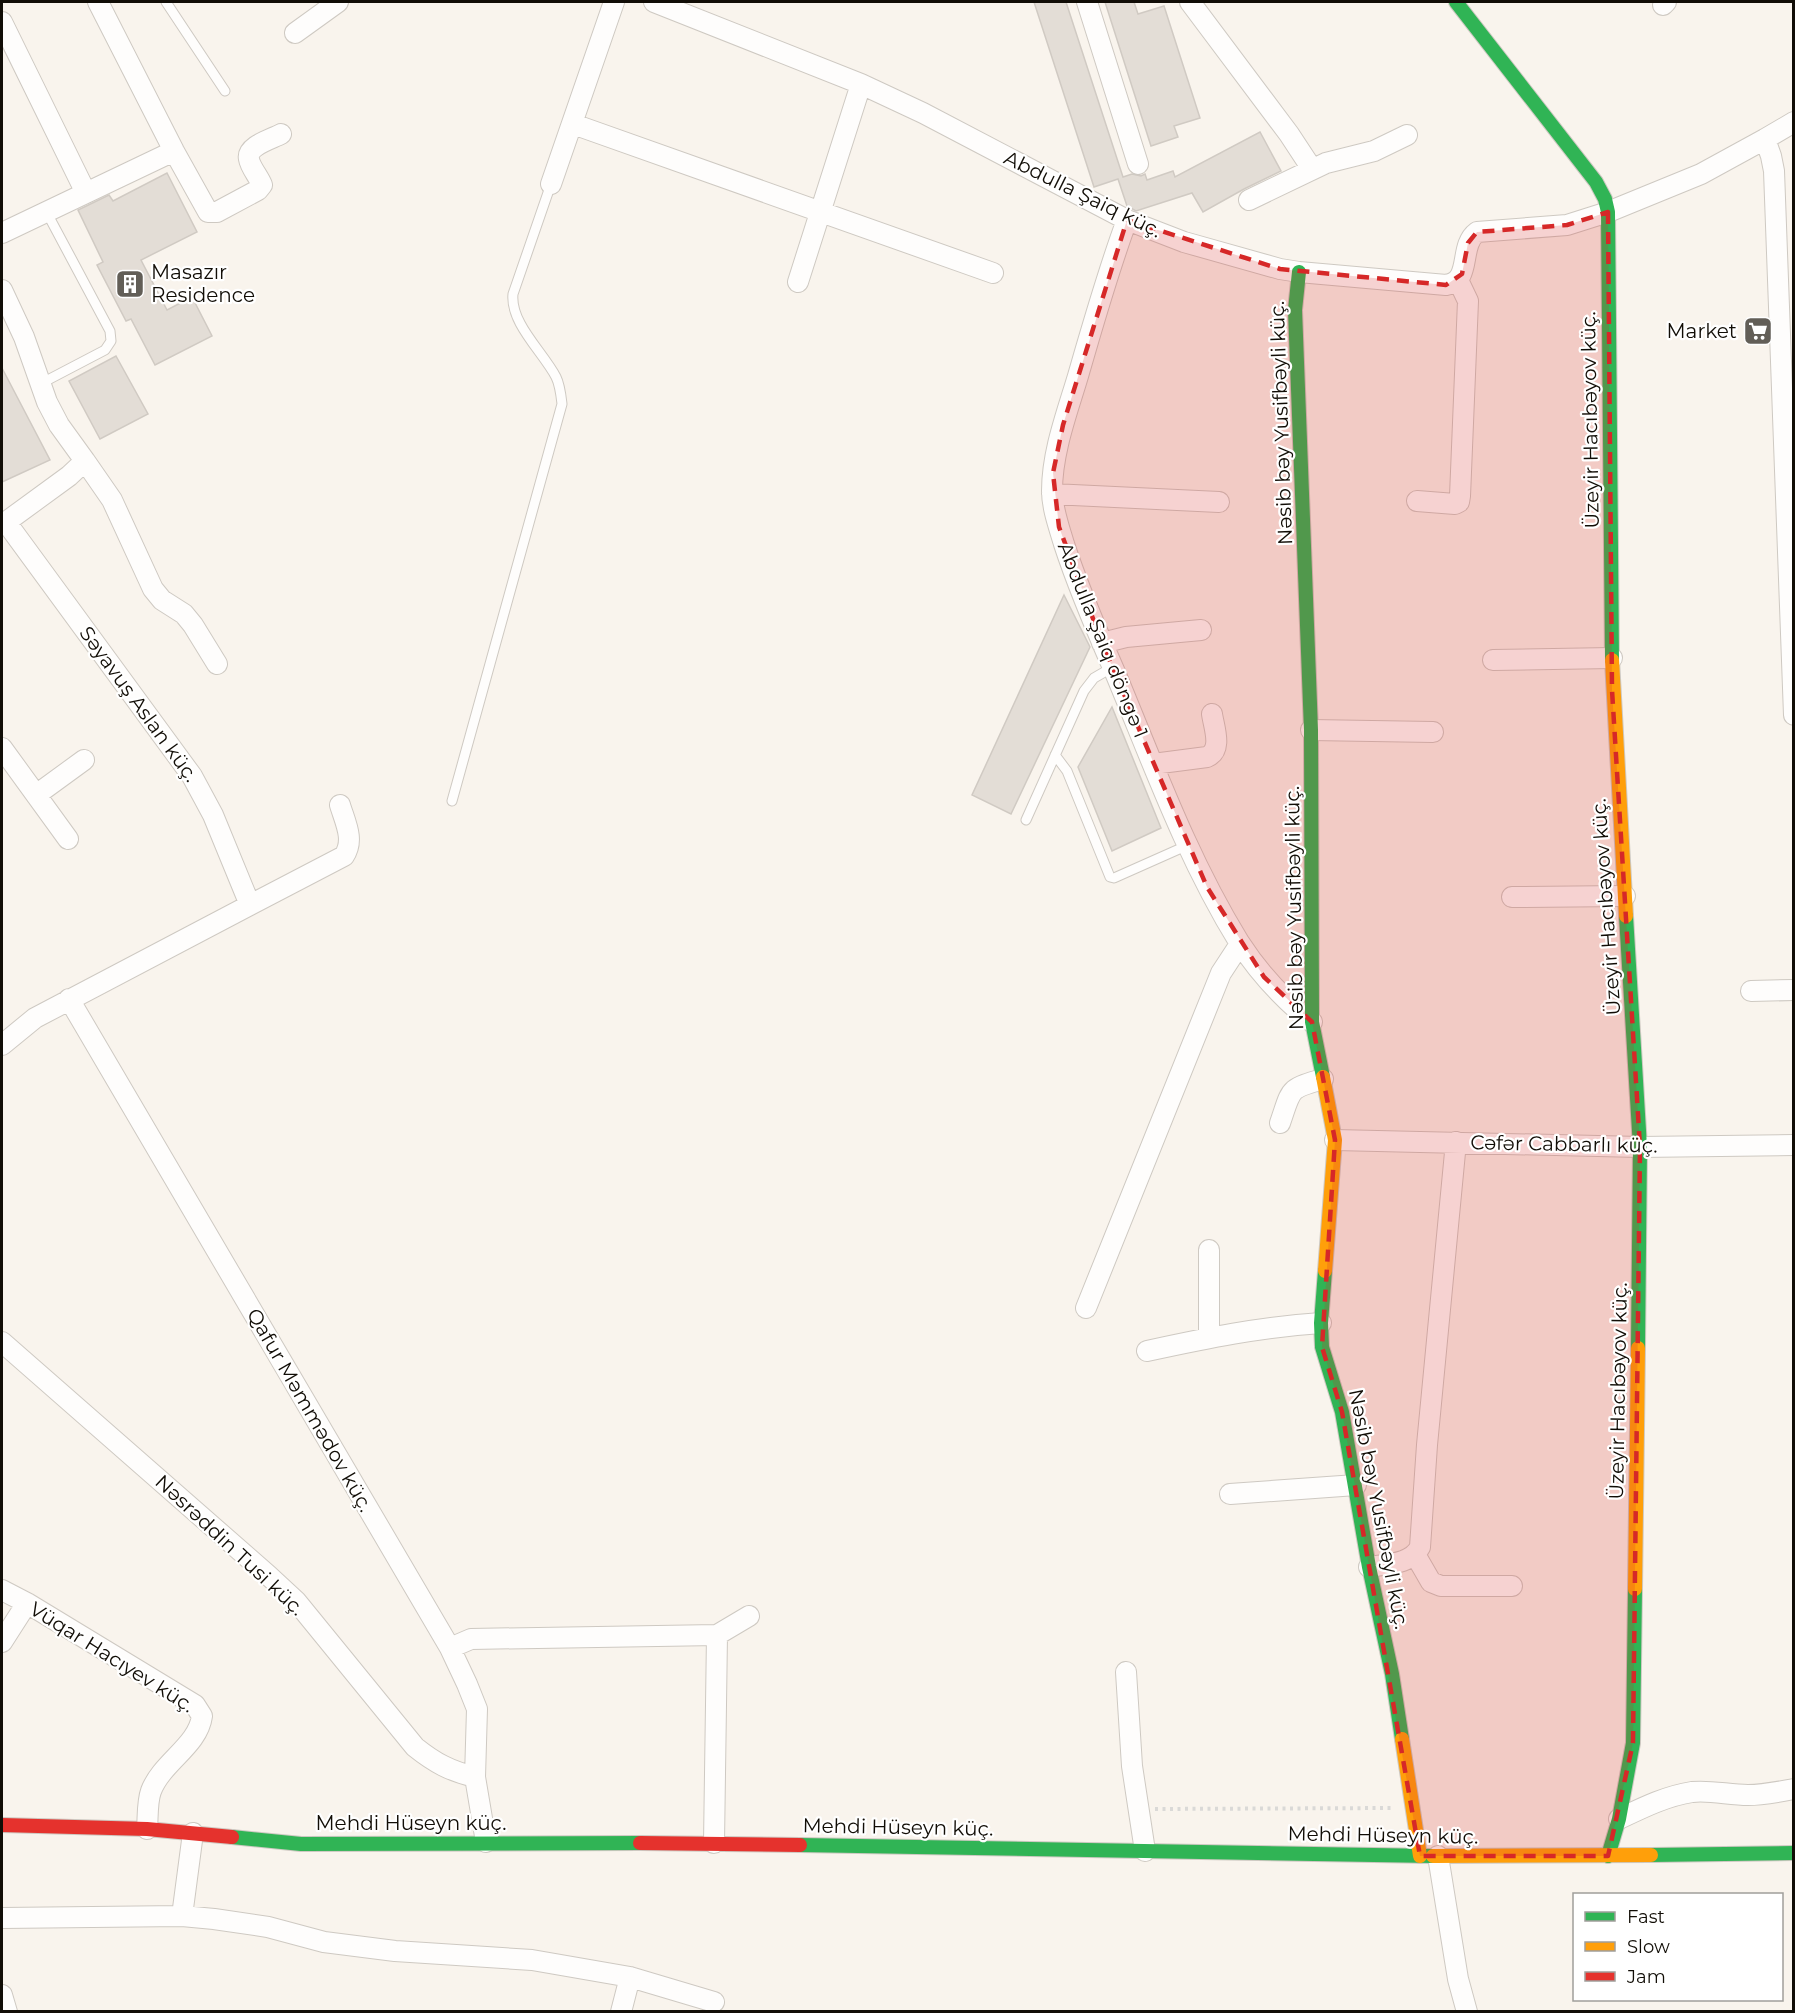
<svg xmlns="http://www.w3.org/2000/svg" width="1795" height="2013" font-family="Montserrat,sans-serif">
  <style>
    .building { fill: #e3ddd6; stroke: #d0cac3; stroke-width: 1.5 }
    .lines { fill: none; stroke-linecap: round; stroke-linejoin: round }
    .lane-casing { stroke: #cec9c2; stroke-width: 11 }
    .street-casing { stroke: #cec9c2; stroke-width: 22 }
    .fast-casing { stroke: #cec9c2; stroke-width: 16 }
    .slow-casing { stroke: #cec9c2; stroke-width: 16 }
    .jam-casing { stroke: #cec9c2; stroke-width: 16 }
    .path { stroke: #dad9d7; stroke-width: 4; stroke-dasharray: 3 4.5; stroke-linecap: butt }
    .lane { stroke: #fefdfc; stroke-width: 9 }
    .street { stroke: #fefdfc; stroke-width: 20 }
    .fast { stroke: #30b455; stroke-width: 14 }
    .slow { stroke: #ff9f0a; stroke-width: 14 }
    .jam { stroke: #e5322d; stroke-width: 14 }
    .marked { fill: #d62828; fill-opacity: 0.2; stroke: #d62828; stroke-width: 4.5; stroke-dasharray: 12 8; stroke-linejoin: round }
    .labels { text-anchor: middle; stroke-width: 4.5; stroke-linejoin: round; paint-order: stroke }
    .street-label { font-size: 20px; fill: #110d06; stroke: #fff }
    .poi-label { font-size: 20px; fill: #110d06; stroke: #fff; text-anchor: start }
  </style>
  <rect width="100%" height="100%" fill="#f9f4ed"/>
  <path class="building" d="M1034,2h32l57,175 9,-3 9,2 4,-2 2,6 26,-9 2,6 85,-45 21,39 -37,18 -41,23 -11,-19 -56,18 -9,-5 -9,-27 -24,8z
    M1105,2h29l4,12 26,-8 36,112 -26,8 4,11 -27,9z
    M167,173l30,59 -56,28 26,50 25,-13 20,39 -57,29 -24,-46 -5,2 -29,-56 6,-3 -25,-52 31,-15 4,6z
    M116,356l32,58 -48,25 -31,-58z
    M2,368l48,92 -48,22z
    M1064,595l26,52 -79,167 -39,-19z
    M1112,707l49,121 -49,23 -34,-84z"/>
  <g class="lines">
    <g class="lane-casing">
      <path id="lane" d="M166,2l59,89
        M40,384l65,-34 6,-9 -1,-10 -63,-118
        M1055,755l12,16 43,106 4,1 72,-32
        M452,801l110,-397c-1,-9 -2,-19 -6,-27 -13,-25 -46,-54 -43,-83l38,-110
        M1026,820l58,-129 10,-13 19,-11"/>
    </g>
    <g class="street-casing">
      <path id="street" d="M98,2l76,149 34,61h9l41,-22 4,-5c-3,-8 -12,-18 -13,-26 -3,-13 23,-20 32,-25
        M654,2l207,82 62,29 204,107 57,22 96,27 19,3 147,13c27,-4 12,-39 31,-53l90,-7 41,-13 93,-38 64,-35 29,-17
        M1087,2l51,162
        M1190,2l99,132 23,35
        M1663,5l3,-3
        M2,22l84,171
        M295,33l43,-31
        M573,124l420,149
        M1765,139l6,17 3,15 20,544
        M551,184l63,-182
        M1249,200l77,-37 48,-12 33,-16
        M1127,220c-19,51 -34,104 -49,156 -11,37 -26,76 -26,115 0,17 7,36 12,53 14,43 32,85 50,126 39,93 72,186 125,272 20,31 44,57 73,80
        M2,233l172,-82
        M798,282l63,-198
        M2,290l22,47 23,65 12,23 26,36 -16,15 -63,46 186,254 21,39 37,90 -215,113 -33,27
        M85,461l27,39 41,89 9,11 22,14 9,11 24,39
        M1052,494l167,8
        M1417,501l38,3 4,-2 1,-6 8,-195 -10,-21
        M1102,643l24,-6 75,-7
        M1493,660l119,-2
        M1311,730l122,2
        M2,748l66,91
        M1153,764l54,-7c16,-7 7,-29 5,-43
        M36,795l48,-35
        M1512,897l113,-1
        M250,905l94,-49c11,-16 1,-34 -4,-51
        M1751,991l43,-1
        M69,999l381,649 17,36 10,25 -2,68 11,65
        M1280,1123c12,-34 7,-34 43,-44
        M1335,1140l305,7 154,-2
        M1086,1308l135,-335 19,-29
        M1209,1337v-87
        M2,1342l267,234 27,25 119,146c20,16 35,24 60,30
        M1147,1351c60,-13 113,-24 174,-28
        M1230,1494l126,-9
        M1416,1556l15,26 10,4h71
        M1369,1567c18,-3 43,-3 51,-20l7,-102 29,-303
        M2,1590l25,13 168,102 7,11c-4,30 -40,46 -51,75 -4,11 -3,26 -4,38
        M2,1642l25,-39
        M450,1648l21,-9 246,-4 32,-19
        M1126,1672l6,94 13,85
        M1619,1819c23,-11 47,-23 73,-27 19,-2 37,3 56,3 15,0 30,-3 46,-6
        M714,1843l3,-208
        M1438,1856l20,123 9,33
        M182,1916l11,-83
        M2,1918l180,-2 32,3 54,8 56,15 71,9 137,9 98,17 84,25
        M2,1995l5,17
        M621,2012l9,-35"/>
    </g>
    <g class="fast-casing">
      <path id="fast" d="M1456,2l140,180 9,17 3,13 4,448
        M1299,272l-4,38 16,420 1,292 11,55
        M1626,916l14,231 -2,201
        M1325,1271l-4,52 1,24 20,65 27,155 23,107 10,65
        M232,1837l69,7 339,-1
        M800,1845l633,11
        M1651,1855l143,-2
        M1608,1856l11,-37 14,-76 2,-154"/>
    </g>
    <g class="slow-casing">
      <path id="slow" d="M1612,660l14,256
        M1323,1077l12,63 -10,131
        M1635,1589l3,-241
        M1402,1739l18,117
        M1433,1856l218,-1"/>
    </g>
    <g class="jam-casing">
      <path id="jam" d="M2,1825l145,4 85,8
        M640,1843l160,2"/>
    </g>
    <path class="path" d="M1155,1809l236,-1"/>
    <use href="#lane" class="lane"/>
    <use href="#street" class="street"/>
    <use href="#fast" class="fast"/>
    <use href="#slow" class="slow"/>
    <use href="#jam" class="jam"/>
  </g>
  <path class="marked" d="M1608,212l4,478 28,457 -7,596 -25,113h-188l-78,-444 -20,-65 13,-207 -23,-118 -48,-45 -57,-90 -105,-244 -43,-116 -6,-54 10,-48 64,-205 153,49 166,16 16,-11 6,-31 9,-11 90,-7z"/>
  <defs>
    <g id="building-square" transform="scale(1.5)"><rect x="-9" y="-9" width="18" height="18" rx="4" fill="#625e57" stroke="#fff"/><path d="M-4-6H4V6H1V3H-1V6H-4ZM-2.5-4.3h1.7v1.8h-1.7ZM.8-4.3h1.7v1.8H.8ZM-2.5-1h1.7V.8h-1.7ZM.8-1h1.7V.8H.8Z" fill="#fff"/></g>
    <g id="supermarket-square" transform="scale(1.5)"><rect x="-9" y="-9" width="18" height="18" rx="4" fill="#625e57" stroke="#fff"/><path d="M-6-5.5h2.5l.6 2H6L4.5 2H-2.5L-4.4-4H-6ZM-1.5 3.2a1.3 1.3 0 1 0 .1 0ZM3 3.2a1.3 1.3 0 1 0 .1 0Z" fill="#fff"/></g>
  </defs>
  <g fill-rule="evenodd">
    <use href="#building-square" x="130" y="284"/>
    <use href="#supermarket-square" x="1758" y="331"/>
  </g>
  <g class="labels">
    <g class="street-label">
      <text transform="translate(1083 194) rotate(26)" y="7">Abdulla Şaiq küç.</text>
      <text transform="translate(1590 420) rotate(-91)" y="7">Üzeyir Hacıbəyov küç.</text>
      <text transform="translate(1281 423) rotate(-92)" y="7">Nəsib bəy Yusifbəyli küç.</text>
      <text transform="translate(1103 640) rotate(68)" y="7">Abdulla Şaiq döngə 1</text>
      <text transform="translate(139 704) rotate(54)" y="7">Səyavuş Aslan küç.</text>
      <text transform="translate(1606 907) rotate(-94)" y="7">Üzeyir Hacıbəyov küç.</text>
      <text transform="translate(1294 908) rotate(-91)" y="7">Nəsib bəy Yusifbəyli küç.</text>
      <text transform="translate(1564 1144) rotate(1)" y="7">Cəfər Cabbarlı küç.</text>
      <text transform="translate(1618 1391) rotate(-89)" y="7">Üzeyir Hacıbəyov küç.</text>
      <text transform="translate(310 1410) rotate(60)" y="7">Qafur Məmmədov küç.</text>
      <text transform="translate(1379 1509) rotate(79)" y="7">Nəsib bəy Yusifbəyli küç.</text>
      <text transform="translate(230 1545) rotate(43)" y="7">Nəsrəddin Tusi küç.</text>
      <text transform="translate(112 1657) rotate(32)" y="7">Vüqar Hacıyev küç.</text>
      <text x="411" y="1830">Mehdi Hüseyn küç.</text>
      <text transform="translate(898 1827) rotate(1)" y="7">Mehdi Hüseyn küç.</text>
      <text transform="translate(1383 1835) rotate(1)" y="7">Mehdi Hüseyn küç.</text>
    </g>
    <g class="poi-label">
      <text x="151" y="279">Masazır<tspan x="151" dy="23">Residence</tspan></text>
      <text x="1737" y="338" text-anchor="end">Market</text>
    </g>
  </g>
  <rect width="1795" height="2013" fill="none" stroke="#110d06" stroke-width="6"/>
  <rect x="1573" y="1893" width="210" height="108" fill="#ffffff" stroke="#a09e9b" stroke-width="1.5"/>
  <rect x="1585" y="1912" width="30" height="9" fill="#30b455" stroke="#a09e9b" stroke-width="1.5"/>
  <text x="1627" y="1923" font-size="18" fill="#110d06">Fast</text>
  <rect x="1585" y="1942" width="30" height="9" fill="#ff9f0a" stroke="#a09e9b" stroke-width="1.5"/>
  <text x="1627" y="1953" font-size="18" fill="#110d06">Slow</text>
  <rect x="1585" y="1972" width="30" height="9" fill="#e5322d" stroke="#a09e9b" stroke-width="1.5"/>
  <text x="1627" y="1983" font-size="18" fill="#110d06">Jam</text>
</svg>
